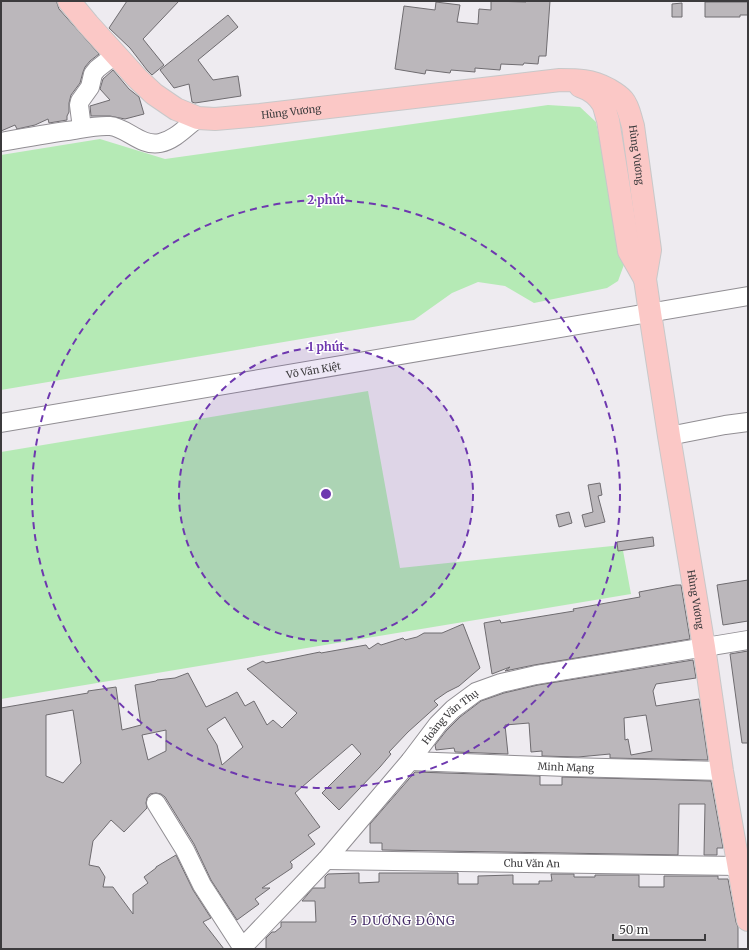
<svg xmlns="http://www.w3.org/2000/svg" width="749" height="950" font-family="Merriweather,serif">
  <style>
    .green { fill: #b5eab5 }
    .building { fill: #bbb7bb; stroke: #6f6c70; fill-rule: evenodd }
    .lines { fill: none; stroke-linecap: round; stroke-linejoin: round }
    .minor-casing { stroke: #918e93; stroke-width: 20 }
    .major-casing { stroke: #c8c8c9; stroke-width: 24 }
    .minor { stroke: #fff; stroke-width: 18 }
    .major { stroke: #fbc8c6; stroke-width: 22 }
    .ring { fill: none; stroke: #6e38af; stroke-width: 2; stroke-dasharray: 7 5 }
    .labels { text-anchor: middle; stroke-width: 3; stroke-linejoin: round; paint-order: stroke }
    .street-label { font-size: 10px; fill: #3c3b3d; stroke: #fff }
    .quarter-label { font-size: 12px; letter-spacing: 1px; fill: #472e69; stroke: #fff }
    .centre { fill: #6e38af; stroke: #fff; stroke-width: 2 }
    .ring-label { font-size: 12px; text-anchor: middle; font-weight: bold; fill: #6e38af; stroke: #fff; stroke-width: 3; stroke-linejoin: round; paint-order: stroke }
  </style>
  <rect width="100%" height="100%" fill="#eeebf0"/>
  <path class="green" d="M548,105l32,2 16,15 29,140 -7,19 -11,7 -73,15 -29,-17 -27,-4 -26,11 -38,27 -413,70v-235l99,-16 65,20z
    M368,391l32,177 222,-23 9,49 -630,105v-247z"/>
  <path class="building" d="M1,1h56v2l2,6 40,45 -9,7 -5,6 -2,5 -3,11 -9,12 -2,8v9l-2,4v4l-18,3 -1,-4 -13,6 -18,4 -2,-4 -14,6z
    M127,1h52l-36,38 21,26 -12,10 -5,-5 -17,-22 -21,-20z
    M491,1l35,1v-1h24l-4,55h-7l-1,8 -14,-1 -1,2 -22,-1 -1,6 -25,-2v4l-24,-2 -1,3 -24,-3 -1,4 -30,-5 9,-63 31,4 1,-8 24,3 -3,17 21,2 1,-15 12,1z
    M705,2h43v13h-8v2h-35z
    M682,3v14h-10v-13z
    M228,15l10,12 -40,33 15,20 25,-4 3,20 -46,7 -3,-1 -3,-18 -15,4 -14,-18z
    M113,70l16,19 10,8 5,17 -19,5 -15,-3h-19l-1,-10 20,-6 -10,-11 3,-10z
    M600,483l2,12 -4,1 7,26 -20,5 -3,-12 11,-3 -5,-27z
    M569,512l3,11 -13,4 -3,-12z
    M653,537l1,9 -36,5 -1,-9z
    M748,580v41l-25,4 -6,-40z
    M676,585h5l9,54 -156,26 -29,6 5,-4 -18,7 -8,-51 16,-3 1,3 73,-12 -1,-2 67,-12 -1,-5z
    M463,624l17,44 -21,18 -12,6 -13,9 4,4 -30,27 -19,20 2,2 -11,13 -41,43 -17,-17 39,-39 -9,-10 -57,49 25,34 -12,8 7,9 -25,18 2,2v4l-30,20h8l-15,11 4,5 -22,16 -26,-40 -17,-36 -29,-47 -4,-3 -5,-1 -6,1 -3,4 -1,5 1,5 -23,24 -13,-12 -18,21 -4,24 10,2 6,10 -2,10h10l20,27v-20l15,-11 -4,-6 12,-9v-1l20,-12 17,35 18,28 -8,4 21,27h-223v-241l87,-15v-2l28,-4 6,43 19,-5 -6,-40 21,-4 1,-1 18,-2 13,-5 18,34 22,-10 9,-5 8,14 9,-5 13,24 6,-5 9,8 15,-15 -50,-44 16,-8 3,2 54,-11 1,1 45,-8 3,4 9,-6 3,2 22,-7 2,2 12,-3 7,-4h18zM73,710l8,53 -18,20 -17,-7v-61zM225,717l18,30 -21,18 -5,-20 -10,-16zM166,730v21l-18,9 -6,-25z
    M748,651v92h-6l-12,-89z
    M693,660l3,18 -40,6 -3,7 3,15 43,-7 9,61 -98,-2v-4l-32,3 -36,-1v-5l-11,1 -2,-29 -24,2 3,29 -53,-2 -1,-4 -18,2 -1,-5 11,-14 14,-14 21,-16 23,-8 34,-8zM646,715l6,36 -21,4 -3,-16 -3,1 -1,-22z
    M415,772l125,4v9h22v-8l149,4 12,67h-6v7h-13l1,-51h-26l-1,51 -296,-5v-7h-12v-19z
    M359,873v10l20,-1v-9h79v11h20v-8l35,-1v9h26v-3h13l-1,-7h23v3h21v-2h44v12h25v-11h54v3h10l8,43 2,5v22h-472v-11l6,-6h3l6,-5v-5h35l-1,-21h-13l11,-13h12v-11l3,-3z"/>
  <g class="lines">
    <g class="minor-casing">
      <g id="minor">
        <path d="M82,128l-3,-23 1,-4 10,-14 3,-13 4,-5 19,-15"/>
        <path d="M1,142c22,-4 44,-8 66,-11 14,-2 29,-6 43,-5 16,1 31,21 50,17 15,-3 26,-16 38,-25"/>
        <path id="s1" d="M1,423l747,-127"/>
        <path d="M669,436l56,-11 23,-3"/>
        <path id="s2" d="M410,761l157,6 155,4"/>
        <path d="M156,803l29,47 17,35 40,62"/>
        <path id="s3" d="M326,860l412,6"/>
        <path id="s4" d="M241,949l85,-89 84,-99 28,-37 15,-15 23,-17 25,-9 35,-8 212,-35"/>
      </g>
    </g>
    <g class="major-casing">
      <g id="major">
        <path id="s5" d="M69,1l19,23 49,54 17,16 22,15 22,9 17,1 45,-4 300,-35c18,0 31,0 48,9 5,3 11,6 15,11 6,7 7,17 10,26l17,124 -5,29 5,34 19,123 35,211 18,124 26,149"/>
        <path d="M580,86c9,3 18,9 23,18 2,4 3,11 5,16l21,131 16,28"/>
      </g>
    </g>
    <use href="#minor" class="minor"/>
    <use href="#major" class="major"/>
  </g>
  <circle cx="326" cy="494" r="147" fill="#6e38af" fill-opacity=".12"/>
  <g class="ring">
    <circle cx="326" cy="494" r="147"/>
    <circle cx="326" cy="494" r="294"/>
  </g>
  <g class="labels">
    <g class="street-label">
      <text dy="4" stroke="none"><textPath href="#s5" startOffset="270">Hùng Vương</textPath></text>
      <text dy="4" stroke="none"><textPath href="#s5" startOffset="666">Hùng Vương</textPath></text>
      <text dy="4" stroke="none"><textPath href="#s1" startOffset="317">Võ Văn Kiệt</textPath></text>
      <text dy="4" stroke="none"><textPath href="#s5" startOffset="1116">Hùng Vương</textPath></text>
      <text dy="4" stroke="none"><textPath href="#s4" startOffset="313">Hoàng Văn Thụ</textPath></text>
      <text dy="4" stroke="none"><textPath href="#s2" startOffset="156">Minh Mạng</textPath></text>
      <text dy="4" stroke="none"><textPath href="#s3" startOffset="206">Chu Văn An</textPath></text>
    </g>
    <g class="quarter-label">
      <text x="403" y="925">5 DƯƠNG ĐÔNG</text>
    </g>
  </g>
  <circle cx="326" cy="494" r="6" class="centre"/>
  <g class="ring-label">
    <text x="326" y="204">2 phút</text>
    <text x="326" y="351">1 phút</text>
  </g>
  <rect width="749" height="950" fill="none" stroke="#3c3b3d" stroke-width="4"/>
  <path d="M613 934v6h92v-6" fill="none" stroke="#3c3b3d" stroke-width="2"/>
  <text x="619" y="934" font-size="12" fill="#3c3b3d" stroke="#ffffff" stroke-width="3" paint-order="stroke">50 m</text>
</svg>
